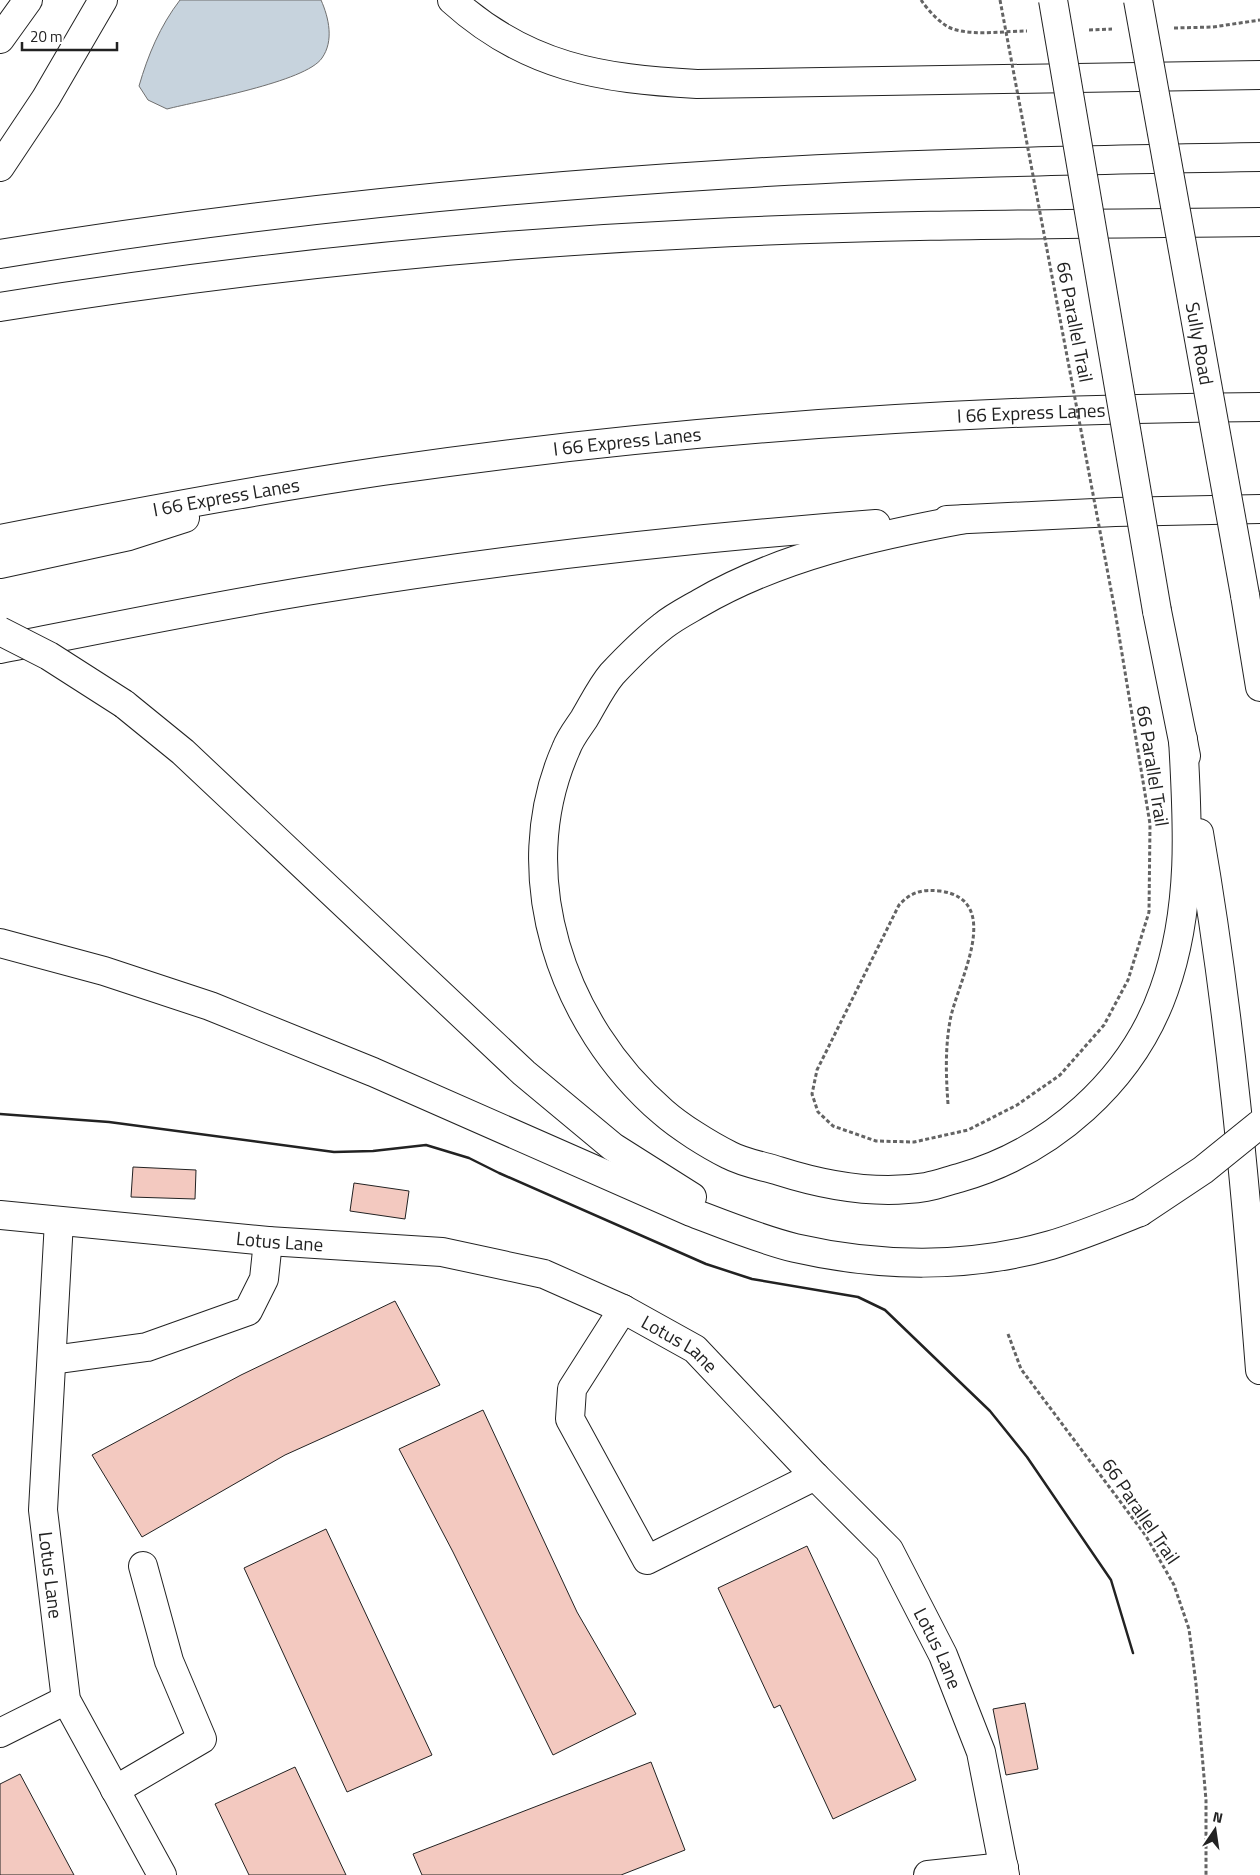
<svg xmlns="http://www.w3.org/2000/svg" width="1260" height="1875" font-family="'Titillium Web',sans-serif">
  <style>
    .water { fill: #c7d3dd; stroke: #6f6f6f }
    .building { fill: #f3c9c0; stroke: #222 }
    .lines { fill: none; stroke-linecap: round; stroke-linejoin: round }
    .minor-casing { stroke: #222; stroke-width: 30 }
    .highway-casing { stroke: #222; stroke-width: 30 }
    .path { stroke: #646464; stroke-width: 3; stroke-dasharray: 4 2.5; stroke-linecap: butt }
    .minor { stroke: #fff; stroke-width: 28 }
    .highway { stroke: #fff; stroke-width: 28 }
    .highway-bridge-casing { stroke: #222; stroke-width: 30; stroke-linecap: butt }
    .path-bridge { stroke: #646464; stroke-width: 3; stroke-dasharray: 4 2.5; stroke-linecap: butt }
    .highway-bridge { stroke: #fff; stroke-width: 28 }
    .wall { stroke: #222; stroke-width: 2.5 }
    .labels { text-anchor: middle; stroke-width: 4; stroke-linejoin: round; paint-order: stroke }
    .street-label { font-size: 19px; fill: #222; stroke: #fff }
  </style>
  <rect width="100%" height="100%" fill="#fff"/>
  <path class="water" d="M180,0h141c8,18 13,41 1,58 -16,24 -124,43 -155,51l-19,-9 -9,-14c9,-31 21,-60 41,-86z"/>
  <path class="building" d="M133,1167l63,3 -1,29 -64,-2z
    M354,1183l55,8 -4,28 -55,-8z
    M395,1301l45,84 -155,70 -143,82 -50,-82 149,-80z
    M483,1410l94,202 59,102 -83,41 -100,-203 -54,-103z
    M326,1529l106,226 -85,37 -103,-224z
    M807,1546l109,234 -83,39 -53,-114 -6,3 -56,-120z
    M1025,1703l13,66 -32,6 -13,-66z
    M651,1762l34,88 -64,25h-199l-9,-21z
    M295,1767l51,108h-97l-34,-71z
    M20,1774l54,101h-74v-91z"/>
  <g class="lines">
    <g class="minor-casing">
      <g id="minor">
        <path id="s1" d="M0,1215l268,26 174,11 102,22 79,35 72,40 120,127 74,74 54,105 38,97 24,123"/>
        <path id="s2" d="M59,1221l-16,289 23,190 96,175"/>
        <path d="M623,1309l-51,80 -2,30 77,141 168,-84"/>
        <path d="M52,1360l95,-13 101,-36 16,-32 4,-38"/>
        <path d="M0,1733l66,-33"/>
        <path d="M115,1790l87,-51 -33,-78 -26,-95"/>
        <path d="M928,1875l76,-8"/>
      </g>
    </g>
    <g class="highway-casing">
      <g id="highway">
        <path d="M452,0c74,67 149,79 245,84l563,-9"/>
        <path d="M0,39l28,-39"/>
        <path d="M0,167l46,-69 57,-98"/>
        <path d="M0,254c242,-40 488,-65 733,-80 175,-11 351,-14 527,-17"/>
        <path d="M0,307c230,-37 462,-62 695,-73 188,-10 377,-10 565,-12"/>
        <path d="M965,519c-91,17 -184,37 -265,84 -12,7 -26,14 -37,23 -18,14 -36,32 -51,48 -11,13 -19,30 -28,45 -6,9 -14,19 -18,30 -56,126 -4,276 97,363 17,15 46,33 66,43 15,8 34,11 50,16 47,15 98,24 147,16 11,-2 22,-6 33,-9 92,-26 173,-97 205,-188 29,-81 24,-167 19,-251"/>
        <path d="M947,520l168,-8 145,-3"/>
        <path id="s3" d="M0,539c127,-25 255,-49 383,-68 290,-42 584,-62 877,-64"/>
        <path d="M0,564l129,-28 56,-18"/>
        <path d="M1245,595l15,92"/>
        <path d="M1157,611l29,145"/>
        <path d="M0,649c106,-21 212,-43 319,-60 185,-30 371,-51 557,-65"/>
        <path d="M124,704l59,48 341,321 89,74 79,50"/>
        <path d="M1199,833c31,179 47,357 61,537"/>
        <path d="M0,943l104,28 106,35 163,66 318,140c34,13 68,27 104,36 83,19 173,21 256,-3 30,-9 59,-21 89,-33"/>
      </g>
    </g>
    <path class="path" d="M921,0c7,10 20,25 32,29 22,7 51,2 74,2
      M1174,28l39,-1 47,-7
      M1089,30l23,-1
      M948,1104c-2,-28 -3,-55 2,-83 6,-37 56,-121 -10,-130 -18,-2 -29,1 -41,14l-82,165 -5,24 6,18 15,14 43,15 38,1 54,-12 49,-25 43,-30 44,-50 24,-45 21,-68 1,-88 -35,-213
      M1008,1334l13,35 125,167 28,49 15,44 7,55 10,116v75"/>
    <use href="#minor" class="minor"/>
    <use href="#highway" class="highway"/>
    <g class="highway-bridge-casing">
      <g id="highway-bridge">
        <path d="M1053,0l104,611"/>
        <path id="s4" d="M1138,0l107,595"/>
        <path d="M0,631l49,25 75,48"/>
        <path d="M1140,1212l63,-42 57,-46"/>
      </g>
    </g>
    <path class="path-bridge" d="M1000,0l115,611"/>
    <use href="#highway-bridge" class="highway-bridge"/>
    <path class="wall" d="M0,1114l109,8 225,30 39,-1 53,-6 43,13 30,15 207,91 46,15 106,18 27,13 105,101 37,46 84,123 22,73"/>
  </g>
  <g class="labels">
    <g class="street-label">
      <text transform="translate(1075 322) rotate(79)" y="7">66 Parallel Trail</text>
      <text dy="7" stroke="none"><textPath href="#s4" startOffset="349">Sully Road</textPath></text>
      <text dy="7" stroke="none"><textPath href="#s3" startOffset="1040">I 66 Express Lanes</textPath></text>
      <text dy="7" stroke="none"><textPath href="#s3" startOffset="635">I 66 Express Lanes</textPath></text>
      <text dy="7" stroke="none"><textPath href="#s3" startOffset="230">I 66 Express Lanes</textPath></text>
      <text transform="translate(1153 766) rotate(81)" y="7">66 Parallel Trail</text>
      <text dy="7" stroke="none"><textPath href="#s1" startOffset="281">Lotus Lane</textPath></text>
      <text dy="7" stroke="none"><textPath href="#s1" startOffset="701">Lotus Lane</textPath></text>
      <text transform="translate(1141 1511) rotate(56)" y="7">66 Parallel Trail</text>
      <text dy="7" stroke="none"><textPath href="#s2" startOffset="355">Lotus Lane</textPath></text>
      <text dy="7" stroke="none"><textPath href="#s1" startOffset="1106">Lotus Lane</textPath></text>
    </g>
  </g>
  <g transform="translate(1215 1830) rotate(13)" stroke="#ffffff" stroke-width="4" paint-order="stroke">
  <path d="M0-4L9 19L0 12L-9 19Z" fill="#222222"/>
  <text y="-8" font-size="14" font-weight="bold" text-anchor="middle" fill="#222222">N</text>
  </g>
  <path d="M22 42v8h95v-8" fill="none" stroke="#222222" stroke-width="2.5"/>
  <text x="30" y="42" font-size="15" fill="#222222" stroke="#ffffff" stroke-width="4" paint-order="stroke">20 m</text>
</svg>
